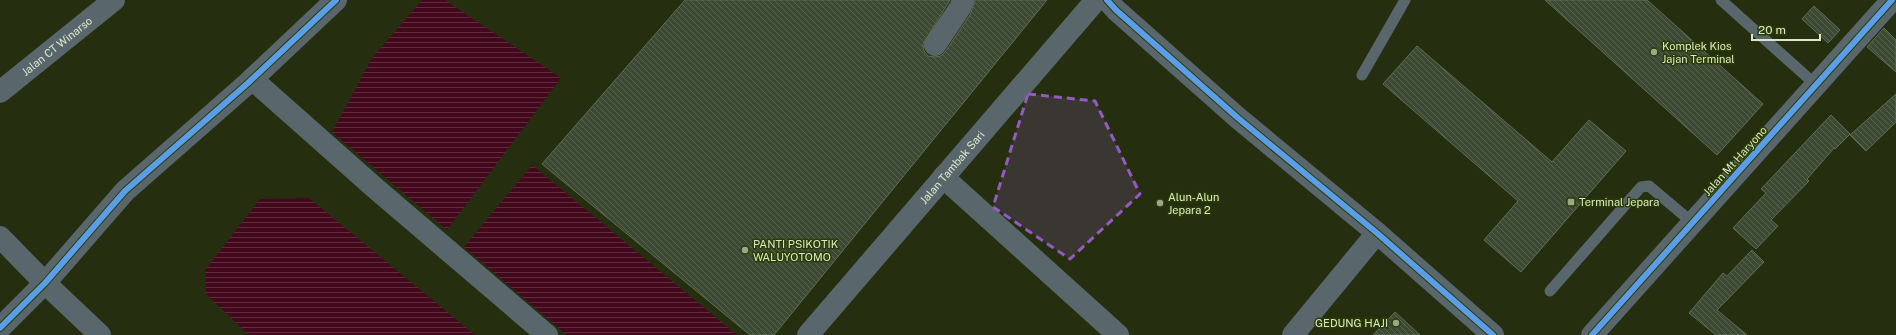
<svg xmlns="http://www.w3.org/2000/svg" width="1896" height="335" font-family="'Public Sans',sans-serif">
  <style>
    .water { fill: url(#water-rules) }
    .building { fill: url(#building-back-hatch); stroke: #606e57 }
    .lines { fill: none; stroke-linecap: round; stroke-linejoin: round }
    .service { stroke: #59676d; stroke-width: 11 }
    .minor { stroke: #59676d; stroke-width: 22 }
    .tertiary { stroke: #59676d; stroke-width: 22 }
    .cycleway-casing { stroke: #2b3c02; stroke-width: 8 }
    .cycleway { stroke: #5a9eea; stroke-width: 6 }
    .marked { fill: #935bc2; fill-opacity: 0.2; stroke: #935bc2; stroke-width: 3; stroke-dasharray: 8 5; stroke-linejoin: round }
    .poi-dot { fill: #9ca789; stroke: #2b3c02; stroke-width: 1.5 }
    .labels { text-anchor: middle; stroke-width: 3; stroke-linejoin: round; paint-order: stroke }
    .street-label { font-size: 11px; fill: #dce8cb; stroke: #2b3c02 }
    .poi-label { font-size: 11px; fill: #dce8cb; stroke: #2b3c02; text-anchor: start }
  </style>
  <defs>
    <pattern id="water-rules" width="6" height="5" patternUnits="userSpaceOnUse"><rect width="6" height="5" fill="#44081c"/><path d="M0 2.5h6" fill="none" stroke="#5e2c3c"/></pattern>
    <pattern id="building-back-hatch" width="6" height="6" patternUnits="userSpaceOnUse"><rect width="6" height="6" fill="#3c4933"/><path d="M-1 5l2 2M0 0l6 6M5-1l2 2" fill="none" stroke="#58634f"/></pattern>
  </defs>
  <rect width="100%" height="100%" fill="#252f0f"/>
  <path class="water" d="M422,0h23l116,78 -114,152 -115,-98 40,-74z
    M532,165l205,170h-170l-103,-88z
    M309,198l166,137h-226l-43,-41 -1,-24 55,-71z"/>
  <path class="building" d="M685,0h265l-27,44 1,7 4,5 7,1 6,-1 4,-4 25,-37 5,-15h72l-273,335h-24l-208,-171z
    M1545,0h102l116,104 -46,51z
    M1814,6l26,24 -12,13 -26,-24z
    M1884,28l12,12v32l-29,-25z
    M1417,46l135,116 37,-42 37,31 -105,121 -37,-32 34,-39 -135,-117z
    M1896,94v28l-30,29 -16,-16z
    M1831,115l19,19 -15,15 -1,-1 -27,31 2,2 -38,39 7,6 -22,23 -23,-21 33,-35 -5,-4z
    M1752,250l12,12 -47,48 30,25h-31l-27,-22 34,-40 4,3z
    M1395,312l25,23h-47z"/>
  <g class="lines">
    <path class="service" d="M1721,0l95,85
      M1362,75l43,-75
      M1550,291l91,-104 8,-1 44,37"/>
    <g class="minor">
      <path d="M1107,0l9,10 122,108 139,115 116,102"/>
      <path d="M935,45l25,-37 3,-8"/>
      <path d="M252,79l123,109 172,147"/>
      <path d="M943,177l175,158"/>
      <path d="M0,237l45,46 55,52"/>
      <path d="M0,328l45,-45 80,-92 123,-108 88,-83"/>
      <path id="s1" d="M808,335l288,-335"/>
      <path d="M1293,335l84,-102"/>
      <path d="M1592,335l300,-335"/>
    </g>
    <path class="tertiary" id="s2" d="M0,92l114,-92"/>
    <g class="cycleway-casing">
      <path id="cycleway" d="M1107,0l9,10 122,108 139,115 116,102
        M0,328l45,-45 80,-92 123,-108 88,-83
        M1592,335l300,-335"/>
    </g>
    <use href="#cycleway" class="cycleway"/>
  </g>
  <path class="marked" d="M1028,94l67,7 45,93 -70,65 -77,-52z"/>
  <g class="poi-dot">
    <circle cx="1654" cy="52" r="4"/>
    <rect x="1567" y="198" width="8" height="8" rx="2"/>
    <circle cx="1160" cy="203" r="4"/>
    <circle cx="745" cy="250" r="4"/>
    <circle cx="1396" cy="323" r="4"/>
  </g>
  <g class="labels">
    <g class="street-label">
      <text dy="4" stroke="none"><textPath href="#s2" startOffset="73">Jalan CT Winarso</textPath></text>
      <text transform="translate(1735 161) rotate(-48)" y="4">Jalan Mt Haryono</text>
      <text dy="4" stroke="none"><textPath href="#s1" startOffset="221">Jalan Tambak Sari</textPath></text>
    </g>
    <g class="poi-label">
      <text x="1662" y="50">Komplek Kios<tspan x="1662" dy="13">Jajan Terminal</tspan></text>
      <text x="1168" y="201">Alun-Alun<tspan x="1168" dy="13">Jepara 2</tspan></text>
      <text x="1579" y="206">Terminal Jepara</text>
      <text x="753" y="248">PANTI PSIKOTIK<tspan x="753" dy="13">WALUYOTOMO</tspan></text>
      <text x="1388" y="327" text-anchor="end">GEDUNG HAJI</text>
    </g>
  </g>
  <path d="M1752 34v6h68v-6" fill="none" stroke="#dce8cb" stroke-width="2"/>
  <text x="1758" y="34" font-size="12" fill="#dce8cb" stroke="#2b3c02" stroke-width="3" paint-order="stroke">20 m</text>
</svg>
